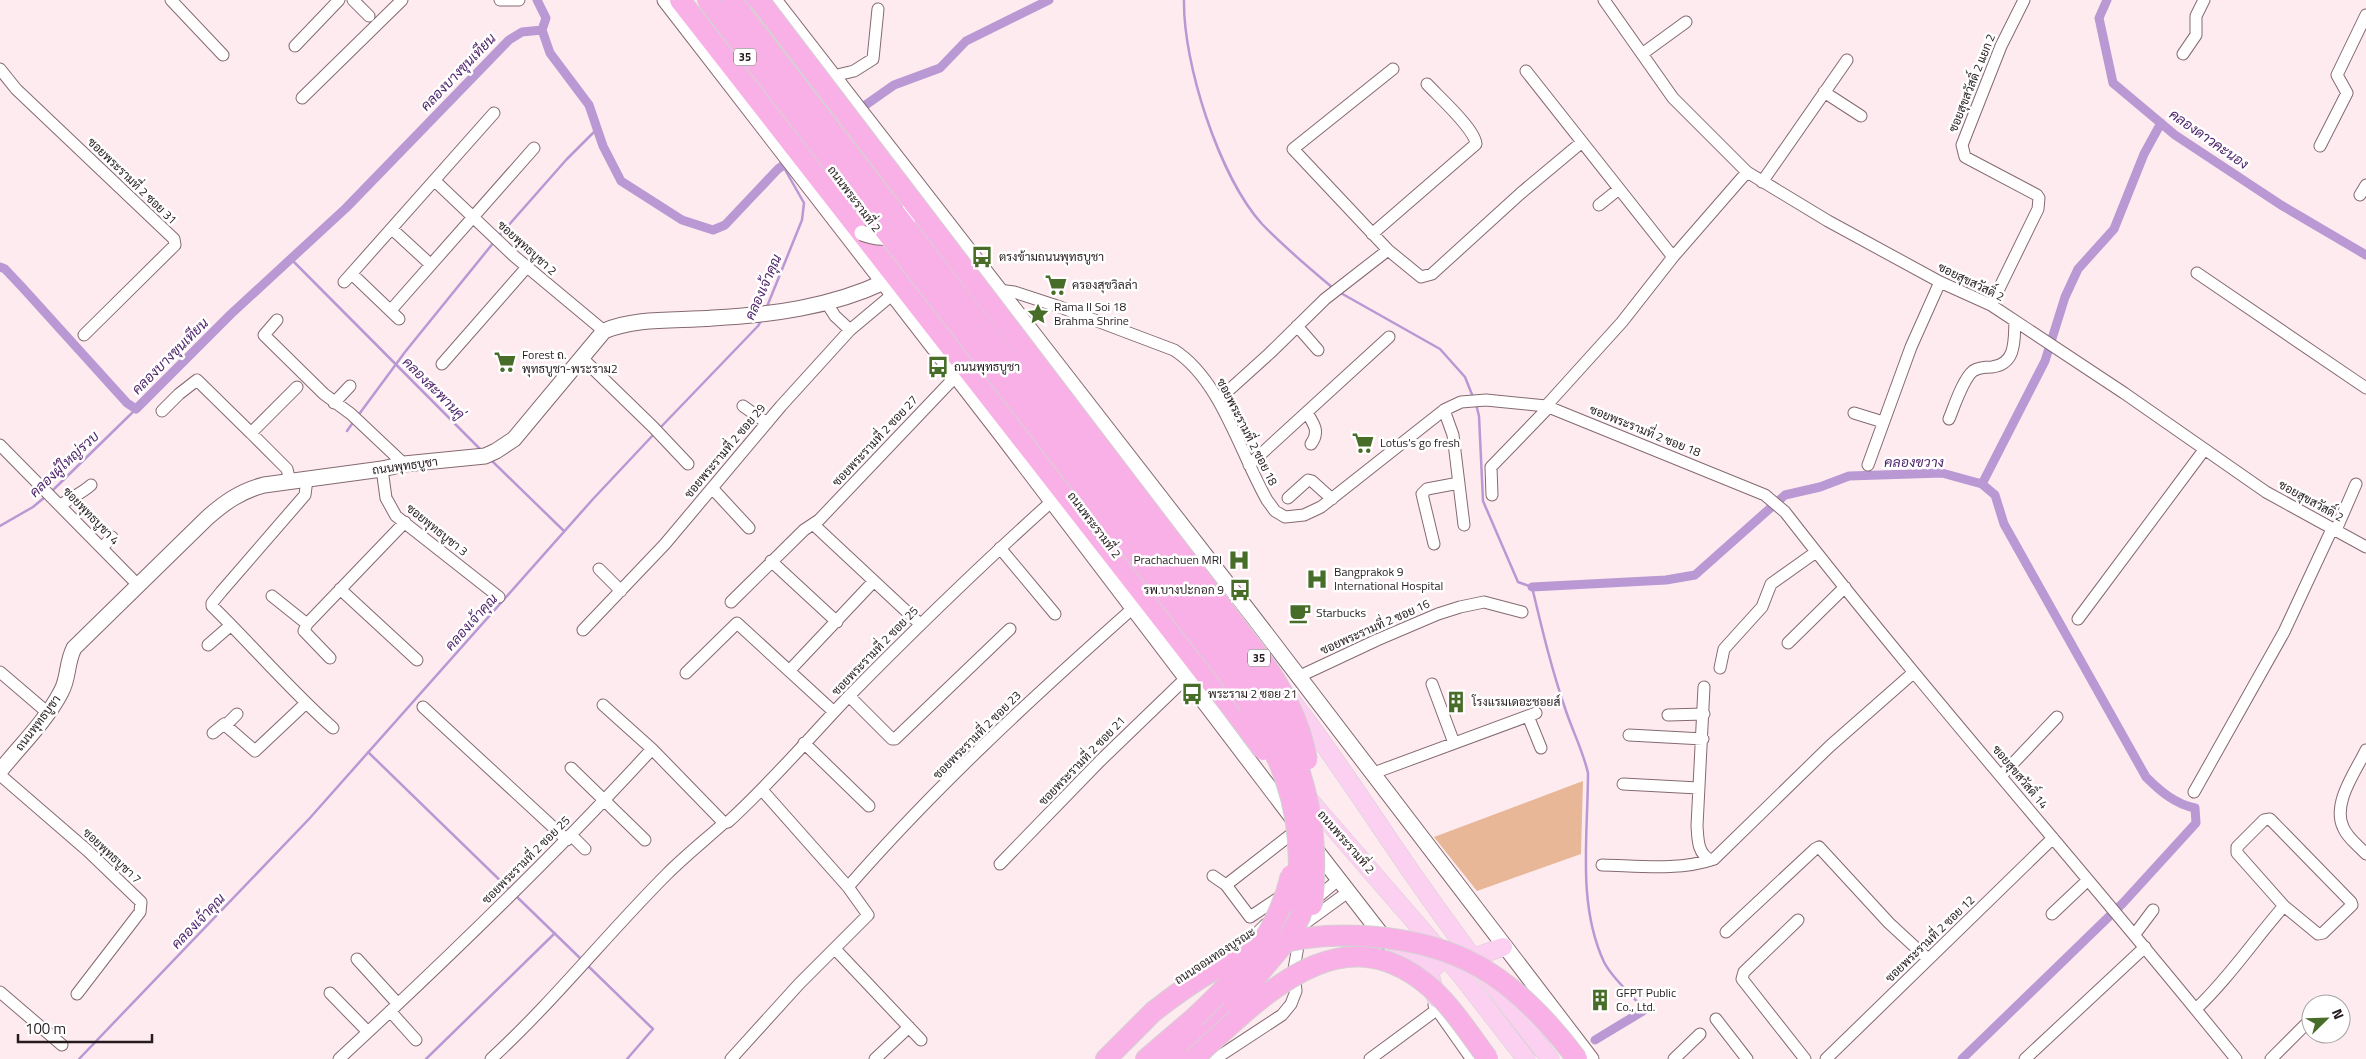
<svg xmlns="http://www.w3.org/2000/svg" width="2366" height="1059" font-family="'Titillium Web',Sarabun,sans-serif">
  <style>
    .green { fill: #e8b798 }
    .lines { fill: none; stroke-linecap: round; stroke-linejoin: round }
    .stream { stroke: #b998d3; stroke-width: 2.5 }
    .canal { stroke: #b998d3; stroke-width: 9 }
    .street-casing { stroke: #846a70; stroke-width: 13 }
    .secondary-casing { stroke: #846a70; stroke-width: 17 }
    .primary-casing { stroke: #d4d2d2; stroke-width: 19 }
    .highway-casing { stroke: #d4d2d2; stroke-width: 22 }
    .street { stroke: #fff; stroke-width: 11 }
    .secondary { stroke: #fff; stroke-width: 15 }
    .primary { stroke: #fbd0f1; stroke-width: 18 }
    .highway { stroke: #f9b0e7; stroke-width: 20 }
    .secondary-bridge-casing { stroke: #846a70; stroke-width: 17; stroke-linecap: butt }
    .highway-bridge-casing { stroke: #d4d2d2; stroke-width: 22; stroke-linecap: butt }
    .secondary-bridge { stroke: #fff; stroke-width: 15 }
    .highway-bridge { stroke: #f9b0e7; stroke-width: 20 }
    .labels { text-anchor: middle; stroke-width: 5; stroke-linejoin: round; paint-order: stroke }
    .shield { fill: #fff; stroke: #676062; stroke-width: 1 }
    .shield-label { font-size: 11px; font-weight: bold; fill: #261c1e }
    .street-label { font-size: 12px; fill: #261c1e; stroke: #fff }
    .poi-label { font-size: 12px; fill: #261c1e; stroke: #fff; text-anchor: start }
    .water-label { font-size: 14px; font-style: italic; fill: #50266c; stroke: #fff }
  </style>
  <rect width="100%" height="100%" fill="#feebf0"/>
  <path class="green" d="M1583,781l-2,73 -104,37 -43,-54z"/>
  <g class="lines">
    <path class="stream" d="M1184,0c-1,64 35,176 78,224 21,22 47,44 71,64
      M499,236l67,-76 32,-32
      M291,259l191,192
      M1339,292l101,57 25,28 8,20
      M766,309l36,-89 2,-17 -21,-37
      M1476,404l3,12 4,85 35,81 14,5c10,42 20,84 34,124 7,21 17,40 22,62 0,62 -11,131 16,189 8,16 26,31 37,44
      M357,417l48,-65 89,-110
      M659,429l99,-103 3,-5
      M347,431l7,-10
      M491,460l73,71
      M51,492l85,-83
      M0,526l33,-19 12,-10
      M368,752l142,138
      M516,896l66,64
      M586,964l67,65 -26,30
      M79,1059l230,-240 284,-320 62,-66
      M426,1059l129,-126"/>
    <path class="canal" d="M537,0l9,18 -4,12
      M2107,0l-8,18 14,65 62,52 106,70 85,50
      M857,111l37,-26 46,-17 26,-27 83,-41
      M0,267l5,2 17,18 105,116 9,6 95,-95 115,-106 163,-168 13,-8 20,-2 8,23 39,52 14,41 18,35 61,39 31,10 12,-5 53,-56 14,-10
      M1532,587l134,-7 29,-5 90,-80 35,-8 29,-11 93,-3 40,11 63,-123 20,-64 13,-28 36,-40 30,-75 17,-31
      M1595,1040l48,-29 -2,-5
      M1962,1059l161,-156 73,-80 -1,-15c-20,-4 -35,-17 -49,-31l-142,-253 -9,-29 -13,-11"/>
    <g class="street-casing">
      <path id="street" d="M171,0l52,55
        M353,0l16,16
        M500,0h19
        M1604,0l69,98 74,74 81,49 112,61 51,23 133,88 142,99 100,55
        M295,46l44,-46
        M1642,54l44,-32
        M2183,54l13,-19v-19l8,-16
        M0,69l16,20 158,150 1,6 -91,90
        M1393,69l-100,80 95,101 33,27 11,-3 89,-81 61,-51
        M1526,71l147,186
        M833,76l21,-5 19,-12 5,-50
        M1824,92l37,24
        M302,98l100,-98
        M2320,146l27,-53 -10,-18 29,-60
        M435,181l79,75 90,75
        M1762,182l85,-122
        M2360,195l6,-10
        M1599,205l20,-16
        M392,229l38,35
        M1372,234l104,-90c-1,-15 -38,-48 -49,-60
        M2197,273l169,115
        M352,274l47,45
        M344,282l150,-169
        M998,290l16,2 46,15 114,43c47,30 66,103 93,150l8,11 10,6 19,-2 17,-8 123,-97 17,-8 25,-2 60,6 219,89 20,17c145,187 303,363 451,547
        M826,302l9,14 15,14
        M1991,305l47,-96 1,-11 -2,-3 -72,-38 -3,-12 39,-99 23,-46
        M391,310l143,-162
        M277,320l-13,15 60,59 27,20 53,50
        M1297,326l21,24
        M582,358l71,69 35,37
        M442,364l85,-97
        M1218,400l52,-47 55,-54 63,-49
        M334,403l16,-17
        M743,406l24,17
        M1546,406l76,-84 51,-65 74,-85
        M1444,410l9,25 11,90
        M162,411l17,-17 18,-14 54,53
        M1307,413c7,11 13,19 4,31
        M1854,413l29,9
        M1949,419c5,-12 14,-40 24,-48 6,-4 13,-4 19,-4 25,-3 22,-28 23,-46
        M0,445l139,141
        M1249,465l140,-128
        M1868,465l43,-118 29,-65
        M382,469l4,29 10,18 103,81
        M307,479l-2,16 -84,97 -9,11v3c41,40 78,84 121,122
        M290,481l-3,-12 -36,-36 46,-46
        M712,488l37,40
        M1492,495l-1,-28 58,-60
        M1288,498l20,-18 4,1 20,18
        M61,505c10,-8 20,-11 30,-20
        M814,525l106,99
        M2336,530l20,-46
        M1434,544l-12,-50 5,-5 32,-6
        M102,548l10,-11
        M1000,548l55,66
        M771,561l66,61
        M599,569l22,22
        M340,589l77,71
        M272,596l35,28 -3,7 26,27
        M731,602l73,-72 15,-10 137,-144
        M2078,619l126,-169
        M307,624l98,-102
        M583,630l82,-86 116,-138 69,-76 43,-36
        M1788,643l57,-56
        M208,645l23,-20
        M1720,668l4,-19 38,-42 9,-23 45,-32
        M790,670l84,-89
        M0,672l48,41
        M686,673l51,-50 97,89
        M1298,677l79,-37 61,-26 22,-7 24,-5 38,10
        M1432,684l22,59
        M1704,687l-7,139c1,12 0,28 14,34
        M849,696l43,43h3l115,-110
        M603,705l49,44
        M423,707l144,133
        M1668,715l36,-1
        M1528,716l13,32
        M226,725l11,-11
        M213,733l11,-9 31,27 51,-48
        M1629,735l74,4
        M804,743l65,63
        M2366,750c-10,21 -34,53 -23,77 4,11 16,19 23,27
        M571,768l74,72
        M1371,774l165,-61
        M0,775l88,76 53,51 -1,10 -63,82
        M2001,776l56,-59
        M1623,784l75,4
        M2194,792l90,-160 48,-103
        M2270,819l81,83 1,3 -29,28 -5,1 -34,-28 -47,-53v-6l27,-27z
        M571,835l14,14
        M1000,864l100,-103 85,-82
        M1602,865c38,1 77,6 112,-6l116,-113 83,-73
        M1213,876l13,9
        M848,887c87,-100 185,-190 284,-278
        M1283,895l-33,22 -24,-32 72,-56
        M1313,901l25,-21
        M2052,914l36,-34
        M1798,920l-54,52 -2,7 63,80
        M1726,932l89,-83 4,-2 70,76 39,36
        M2135,934l18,-24
        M835,949l86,91
        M1232,952l15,-9 19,-19
        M357,959l41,45
        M0,992l62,53
        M330,993l38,39
        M2196,1009c33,-31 58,-69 88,-103
        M390,1011l26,29
        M1716,1019l31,40
        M339,1059c108,-100 214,-202 313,-310l72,74 4,-1c43,-39 81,-84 121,-126 66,-67 133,-132 202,-194
        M491,1059c63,-58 116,-125 176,-185 18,-18 38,-34 57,-51
        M731,1059l68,-75 69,-69 -20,-28 -86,-97
        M875,1059l34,-32
        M1215,1059l67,-44 9,-11 5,-13 -2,-22 7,-40 3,-5 44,-32
        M1370,1059l69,-51
        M1674,1059l26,-25
        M1826,1059l227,-221
        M2025,1059l120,-112
        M2271,1059l40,-40"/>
    </g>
    <g class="secondary-casing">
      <path id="secondary" d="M665,0l335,433 294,387
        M774,0l480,618 337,441
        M0,771c20,-25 46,-50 61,-79 8,-14 5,-28 13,-44l133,-130c18,-16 34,-27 57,-33l118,-16 22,-5 81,-8 11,-5 18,-12 90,-108c32,-14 74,-10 109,-13 58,-3 118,-11 171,-36
        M1312,845l76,98
        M1436,1005l38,54"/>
    </g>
    <g class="primary-casing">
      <path id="primary" d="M1291,700c46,59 85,122 128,183 42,60 86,118 131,176
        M1305,795l155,179 66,85
        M1420,934l16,64
        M1395,952l41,14
        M1472,958l31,-11"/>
    </g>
    <g class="highway-casing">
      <path id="highway" d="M680,0l562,721
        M745,0l39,47
        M955,271l34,50
        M1106,1059l47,-47
        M1146,1059l48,-41
        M1168,1059l66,-56"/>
    </g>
    <use href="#street" class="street"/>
    <use href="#secondary" class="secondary"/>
    <use href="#primary" class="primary"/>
    <use href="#highway" class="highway"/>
    <g class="secondary-bridge-casing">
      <path id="secondary-bridge" d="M862,233c32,12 49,-3 49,-35"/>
    </g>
    <g class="highway-bridge-casing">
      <path id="highway-bridge" d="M707,0l518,670c53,74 84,139 71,232
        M731,0l508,660c56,77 84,148 73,245
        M759,0l498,653c24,33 43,67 50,107
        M1242,721l21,29
        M1234,1003l54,-64 12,-22 8,-28
        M1153,1012c33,-26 67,-49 107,-63 64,-23 159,-16 218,17 40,22 72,57 99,93
        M1194,1018c46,-43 82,-80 97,-143
        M1193,1059c67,-60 147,-151 238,-71 22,20 39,47 57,71"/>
    </g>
    <use href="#secondary-bridge" class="secondary-bridge"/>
    <use href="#highway-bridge" class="highway-bridge"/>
  </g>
  <defs>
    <g id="bus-bare" transform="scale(1.725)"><path d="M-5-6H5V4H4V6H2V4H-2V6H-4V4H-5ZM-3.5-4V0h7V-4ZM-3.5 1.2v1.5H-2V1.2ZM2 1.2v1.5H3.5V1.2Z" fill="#476d28" stroke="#fff" stroke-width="2.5" paint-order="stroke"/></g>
    <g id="supermarket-bare" transform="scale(1.725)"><path d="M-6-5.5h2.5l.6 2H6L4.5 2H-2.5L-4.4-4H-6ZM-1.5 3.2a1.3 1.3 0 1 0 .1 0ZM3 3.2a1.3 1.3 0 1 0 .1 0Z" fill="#476d28" stroke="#fff" stroke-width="2.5" paint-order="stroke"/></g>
    <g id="sight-bare" transform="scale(1.725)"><path d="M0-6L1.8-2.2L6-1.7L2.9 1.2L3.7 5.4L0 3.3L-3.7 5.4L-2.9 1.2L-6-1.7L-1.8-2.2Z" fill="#476d28" stroke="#fff" stroke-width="2.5" paint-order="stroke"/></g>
    <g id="hospital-bare" transform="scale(1.725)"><path d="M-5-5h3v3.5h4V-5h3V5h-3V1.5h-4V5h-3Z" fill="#476d28" stroke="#fff" stroke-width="2.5" paint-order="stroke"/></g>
    <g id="cafe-bare" transform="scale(1.725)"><path d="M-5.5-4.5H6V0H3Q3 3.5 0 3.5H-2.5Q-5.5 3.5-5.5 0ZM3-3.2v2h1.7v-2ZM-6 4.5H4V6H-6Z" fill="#476d28" stroke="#fff" stroke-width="2.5" paint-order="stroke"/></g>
    <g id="building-bare" transform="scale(1.725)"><path d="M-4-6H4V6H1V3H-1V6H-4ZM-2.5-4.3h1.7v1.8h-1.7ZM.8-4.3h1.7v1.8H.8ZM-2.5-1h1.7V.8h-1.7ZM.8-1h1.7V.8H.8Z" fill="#476d28" stroke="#fff" stroke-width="2.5" paint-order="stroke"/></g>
  </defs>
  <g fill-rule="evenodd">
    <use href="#bus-bare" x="982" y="257"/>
    <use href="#supermarket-bare" x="1056" y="285"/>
    <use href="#sight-bare" x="1038" y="314"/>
    <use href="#supermarket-bare" x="505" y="362"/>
    <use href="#bus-bare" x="938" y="367"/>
    <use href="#supermarket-bare" x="1363" y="443"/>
    <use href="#hospital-bare" x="1239" y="560"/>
    <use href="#hospital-bare" x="1317" y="579"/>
    <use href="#bus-bare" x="1240" y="590"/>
    <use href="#cafe-bare" x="1300" y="613"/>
    <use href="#bus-bare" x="1192" y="694"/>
    <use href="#building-bare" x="1456" y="702"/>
    <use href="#building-bare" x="1600" y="1000"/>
  </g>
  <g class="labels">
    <g class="shield">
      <rect x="734" y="48.5" width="22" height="17" rx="4"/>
      <rect x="1248" y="649.5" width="22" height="17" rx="4"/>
    </g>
    <g class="shield-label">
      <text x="745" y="61">35</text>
      <text x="1259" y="662">35</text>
    </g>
    <g class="street-label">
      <text transform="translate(1972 83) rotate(-68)" y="4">ซอยสุขสวัสดิ์ 2 แยก 2</text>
      <text transform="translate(132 181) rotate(44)" y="4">ซอยพระรามที่ 2 ซอย 31</text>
      <text transform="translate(854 199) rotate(53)" y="4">ถนนพระรามที่ 2</text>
      <text transform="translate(527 248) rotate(42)" y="4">ซอยพุทธบูชา 2</text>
      <text transform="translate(1971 282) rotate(26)" y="4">ซอยสุขสวัสดิ์ 2</text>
      <text transform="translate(1645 431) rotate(22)" y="4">ซอยพระรามที่ 2 ซอย 18</text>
      <text transform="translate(1247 432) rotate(63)" y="4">ซอยพระรามที่ 2 ซอย 18</text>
      <text transform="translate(875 441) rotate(-47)" y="4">ซอยพระรามที่ 2 ซอย 27</text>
      <text transform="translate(725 451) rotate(-50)" y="4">ซอยพระรามที่ 2 ซอย 29</text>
      <text transform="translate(405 466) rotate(-8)" y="4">ถนนพุทธบูชา</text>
      <text transform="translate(2311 501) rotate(29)" y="4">ซอยสุขสวัสดิ์ 2</text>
      <text transform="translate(91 516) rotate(46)" y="4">ซอยพุทธบูชา 4</text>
      <text transform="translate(1094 525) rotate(53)" y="4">ถนนพระรามที่ 2</text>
      <text transform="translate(437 530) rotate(39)" y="4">ซอยพุทธบูชา 3</text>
      <text transform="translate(1375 627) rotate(-24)" y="4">ซอยพระรามที่ 2 ซอย 16</text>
      <text transform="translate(875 651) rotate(-46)" y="4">ซอยพระรามที่ 2 ซอย 25</text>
      <text transform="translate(38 723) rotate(-53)" y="4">ถนนพุทธบูชา</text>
      <text transform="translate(977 735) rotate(-45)" y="4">ซอยพระรามที่ 2 ซอย 23</text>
      <text transform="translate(1082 761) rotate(-46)" y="4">ซอยพระรามที่ 2 ซอย 21</text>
      <text transform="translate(2020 777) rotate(50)" y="4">ซอยสุขสวัสดิ์ 14</text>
      <text transform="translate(1346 842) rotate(49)" y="4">ถนนพระรามที่ 2</text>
      <text transform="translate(112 856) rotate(43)" y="4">ซอยพุทธบูชา 7</text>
      <text transform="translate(526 860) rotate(-45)" y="4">ซอยพระรามที่ 2 ซอย 25</text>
      <text transform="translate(1930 939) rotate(-44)" y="4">ซอยพระรามที่ 2 ซอย 12</text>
      <text transform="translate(1215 956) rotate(-33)" y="4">ถนนจอมทองบูรณะ</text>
    </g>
    <g class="poi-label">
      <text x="999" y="261">ตรงข้ามถนนพุทธบูชา</text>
      <text x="1072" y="289">ครองสุขวิลล่า</text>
      <text x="1054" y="311">Rama II Soi 18<tspan x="1054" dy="14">Brahma Shrine</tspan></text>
      <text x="522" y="359">Forest ถ.<tspan x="522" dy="14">พุทธบูชา-พระราม2</tspan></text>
      <text x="954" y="371">ถนนพุทธบูชา</text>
      <text x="1380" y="447">Lotus's go fresh</text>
      <text x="1222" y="564" text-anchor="end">Prachachuen MRI</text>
      <text x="1334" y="576">Bangprakok 9<tspan x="1334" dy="14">International Hospital</tspan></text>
      <text x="1224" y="594" text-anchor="end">รพ.บางปะกอก 9</text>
      <text x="1316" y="617">Starbucks</text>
      <text x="1208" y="698">พระราม 2 ซอย 21</text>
      <text x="1472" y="706">โรงแรมเดอะชอยส์</text>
      <text x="1616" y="997">GFPT Public<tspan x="1616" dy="14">Co., Ltd.</tspan></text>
    </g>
    <g class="water-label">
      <text transform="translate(458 72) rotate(-46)" y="5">คลองบางขุนเทียน</text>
      <text transform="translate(2209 139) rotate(35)" y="5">คลองดาวคะนอง</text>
      <text transform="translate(763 287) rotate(-66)" y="5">คลองเจ้าคุณ</text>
      <text transform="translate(170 356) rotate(-45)" y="5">คลองบางขุนเทียน</text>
      <text transform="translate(434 388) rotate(45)" y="5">คลองสะพานคู่</text>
      <text x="1914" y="467">คลองขวาง</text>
      <text transform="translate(64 464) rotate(-43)" y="5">คลองผู้ใหญ่รวบ</text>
      <text transform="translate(471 622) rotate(-48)" y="5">คลองเจ้าคุณ</text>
      <text transform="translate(198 921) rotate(-46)" y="5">คลองเจ้าคุณ</text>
    </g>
  </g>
  <g transform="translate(2326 1019) rotate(67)"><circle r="24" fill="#ffffff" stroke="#a8a4a5"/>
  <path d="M0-4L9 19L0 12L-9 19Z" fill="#476d28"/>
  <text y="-8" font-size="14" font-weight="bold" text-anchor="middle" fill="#261c1e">N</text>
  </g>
  <path d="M18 1034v8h134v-8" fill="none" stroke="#261c1e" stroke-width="2.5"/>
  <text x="25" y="1034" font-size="15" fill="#261c1e" stroke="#ffffff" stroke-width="4" paint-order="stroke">100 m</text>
</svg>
